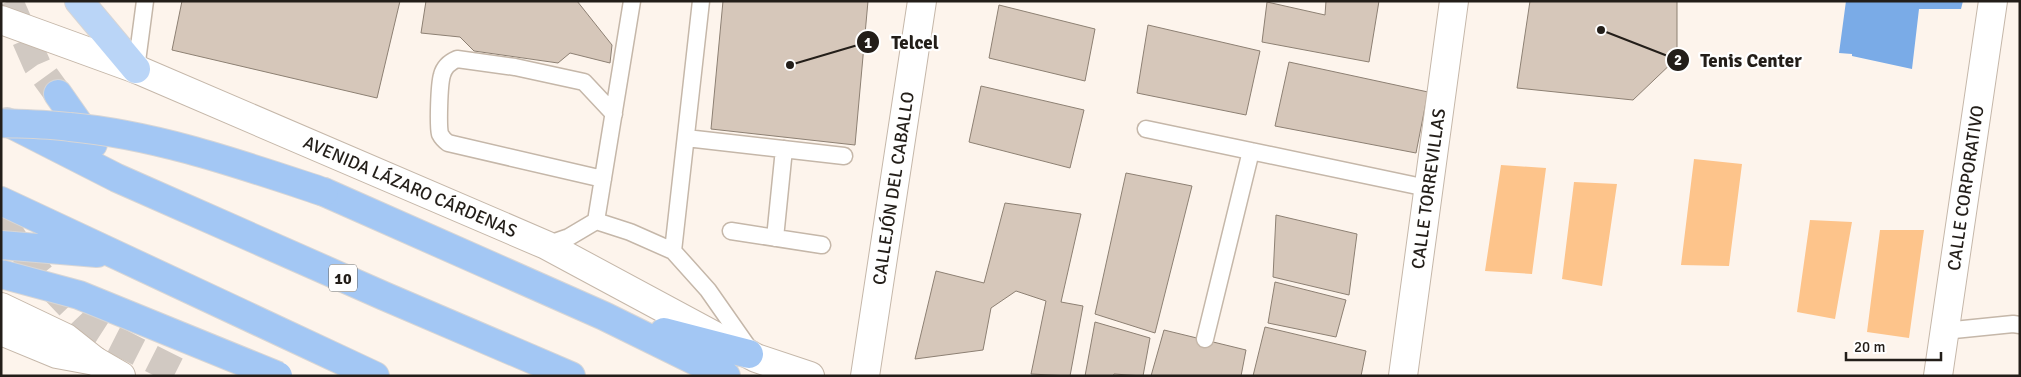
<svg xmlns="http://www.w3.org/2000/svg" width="2021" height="377" font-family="Signika,sans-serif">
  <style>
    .green { fill: #fdc48b }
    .water { fill: #7aabe7 }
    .building { fill: #d6c7ba; stroke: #8d8073 }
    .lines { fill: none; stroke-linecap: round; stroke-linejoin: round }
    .trunk-tunnel { stroke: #d1c9c2; stroke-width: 28; stroke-dasharray: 28 14; stroke-linecap: butt }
    .service-casing { stroke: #c5b7a9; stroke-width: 19 }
    .minor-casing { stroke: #c5b7a9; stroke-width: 30 }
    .tertiary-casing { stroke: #c5b7a9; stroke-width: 30 }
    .secondary-casing { stroke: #c5b7a9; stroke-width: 30 }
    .primary-casing { stroke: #d7d6d6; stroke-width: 30 }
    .trunk-casing { stroke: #d7d6d6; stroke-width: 30 }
    .service { stroke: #fff; stroke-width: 16 }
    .minor { stroke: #fff; stroke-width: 28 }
    .tertiary { stroke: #fff; stroke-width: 28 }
    .secondary { stroke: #fff; stroke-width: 28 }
    .primary { stroke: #bad5f7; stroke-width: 28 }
    .trunk { stroke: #a3c7f4; stroke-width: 28 }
    .trunk-bridge-casing { stroke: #d7d6d6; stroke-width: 30; stroke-linecap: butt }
    .trunk-bridge { stroke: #a3c7f4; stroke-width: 28 }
    .labels { text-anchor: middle; stroke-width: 4.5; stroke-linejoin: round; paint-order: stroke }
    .shield { fill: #fff; stroke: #65625e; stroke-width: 1 }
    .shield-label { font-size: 16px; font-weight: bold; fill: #231e19 }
    .street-label { font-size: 18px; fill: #231e19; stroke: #fff }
    .leader { fill: none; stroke: #231e19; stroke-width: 2 }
    .callout-dot { fill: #231e19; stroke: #fff; stroke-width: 2 }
    .mark-label { font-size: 15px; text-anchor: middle; font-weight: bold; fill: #fff }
    .callout-label { font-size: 19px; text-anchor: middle; font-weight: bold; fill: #231e19; stroke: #fff; stroke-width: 4.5; stroke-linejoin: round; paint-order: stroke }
  </style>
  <rect width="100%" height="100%" fill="#fdf4ec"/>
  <path class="green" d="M1694,159l48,5 -13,102 -48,-1z
    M1501,165l45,3 -14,106 -47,-3z
    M1574,182l43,2 -15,102 -40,-7z
    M1810,220l42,2 -17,97 -38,-7z
    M1880,230h44l-15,108 -42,-6z"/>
  <path class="water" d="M1846,1h117l-2,8h-42l-7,60 -60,-13v-2l-13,-1z"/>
  <path class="building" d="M182,1h218l-23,97 -205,-48z
    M426,1h151l35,44 -2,18 -40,-10 -12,10 -84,-12 -14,-14 -39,-4z
    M723,1h145l-13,144 -144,-16z
    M1326,1h53l-10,61 -107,-20 5,-40 58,13z
    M1530,1h147v57l-44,42 -116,-12z
    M999,5l96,24 -10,52 -96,-23z
    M1148,25l112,26 -14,64 -109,-22z
    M1289,62l139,30 -12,61 -141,-27z
    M981,86l103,24 -14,58 -101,-26z
    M1126,173l66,13 -37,147 -60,-19z
    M1005,203l76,11 -20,88 22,4 -13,70 -39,-2 15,-73 -30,-10 -25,17 -8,42 -68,9 21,-88 48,12z
    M1276,215l81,19 -8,61 -76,-18z
    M1275,282l71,18 -10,37 -68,-14z
    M1095,322l55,16 -7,38 -29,-2 -1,2h-28z
    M1265,327l101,24 -5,25h-108z
    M1164,330l82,20 -5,26h-90z"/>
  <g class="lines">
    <path class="trunk-tunnel" d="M9,1l28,64 21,29
      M1,218l18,30 24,30 41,43 25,16 77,39"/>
    <g class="service-casing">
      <path id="service" d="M136,69l9,-68
        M1146,129l281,59
        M686,138l158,18
        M603,179l-155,-36c-4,-3 -6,-5 -8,-9 -2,-8 -1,-49 2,-59 2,-8 8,-13 15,-16l58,8 69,15 30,32
        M596,221l36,-220
        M731,231l91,14
        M775,238l9,-89
        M546,245l23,-8 27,-16 34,11 43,19 35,39 42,60
        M673,251l28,-250
        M1944,331l69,-7 7,1
        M1205,339l46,-188"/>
    </g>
    <g class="minor-casing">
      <g id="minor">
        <path id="s1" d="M865,376l57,-375"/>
        <path id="s2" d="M1403,376l51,-375"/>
        <path id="s3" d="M1938,376l55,-375"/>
      </g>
    </g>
    <g class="tertiary-casing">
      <g id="tertiary">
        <path id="s4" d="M1,20l135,49 410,176 210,113 54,18"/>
        <path d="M1,307l65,31 29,23 26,15"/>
      </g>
    </g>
    <g class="secondary-casing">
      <path id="secondary" d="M1,331l56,23 38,7"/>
    </g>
    <g class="primary-casing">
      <path id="primary" d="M79,1l57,68"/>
    </g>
    <g class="trunk-casing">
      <path id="trunk" d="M58,94l35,50
        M7,122l110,56 267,118 187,80
        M324,192l280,124 122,60
        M1,201l374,175
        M1,245l96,8
        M664,332l85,22"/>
    </g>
    <use href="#service" class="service"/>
    <use href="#minor" class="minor"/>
    <use href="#tertiary" class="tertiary"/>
    <use href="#secondary" class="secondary"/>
    <use href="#primary" class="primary"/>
    <use href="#trunk" class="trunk"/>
    <g class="trunk-bridge-casing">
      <path id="trunk-bridge" d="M1,123c23,1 46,1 69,4 87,8 172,38 254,65
        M1,274l78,21 199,81"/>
    </g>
    <use href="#trunk-bridge" class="trunk-bridge"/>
  </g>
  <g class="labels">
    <rect class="shield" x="329" y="264.5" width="28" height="27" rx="4"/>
    <g class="shield-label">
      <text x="343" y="284">10</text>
    </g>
    <g class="street-label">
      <text dy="6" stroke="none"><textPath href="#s4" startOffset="442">AVENIDA LÁZARO CÁRDENAS</textPath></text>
      <text dy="6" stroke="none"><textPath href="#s1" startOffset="190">CALLEJÓN DEL CABALLO</textPath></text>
      <text dy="6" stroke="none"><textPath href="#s2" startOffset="189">CALLE TORREVILLAS</textPath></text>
      <text dy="6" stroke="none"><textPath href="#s3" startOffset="190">CALLE CORPORATIVO</textPath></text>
    </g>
  </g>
  <path class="leader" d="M790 65L868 42M1601 30L1678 60"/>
  <g class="callout-dot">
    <circle cx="790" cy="65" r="5"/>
    <circle cx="1601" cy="30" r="5"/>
    <circle cx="868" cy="42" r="12"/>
    <circle cx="1678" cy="60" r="12"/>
  </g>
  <g class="mark-label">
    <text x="868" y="48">1</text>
    <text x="1678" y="65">2</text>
  </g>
  <g class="callout-label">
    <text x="915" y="49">Telcel</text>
    <text x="1751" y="67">Tenis Center</text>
  </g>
  <rect width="2021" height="377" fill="none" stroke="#231e19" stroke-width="5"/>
  <path d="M1846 352v8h95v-8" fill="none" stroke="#231e19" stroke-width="2.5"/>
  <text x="1854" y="352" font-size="15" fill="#231e19" stroke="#ffffff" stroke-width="4" paint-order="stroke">20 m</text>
</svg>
